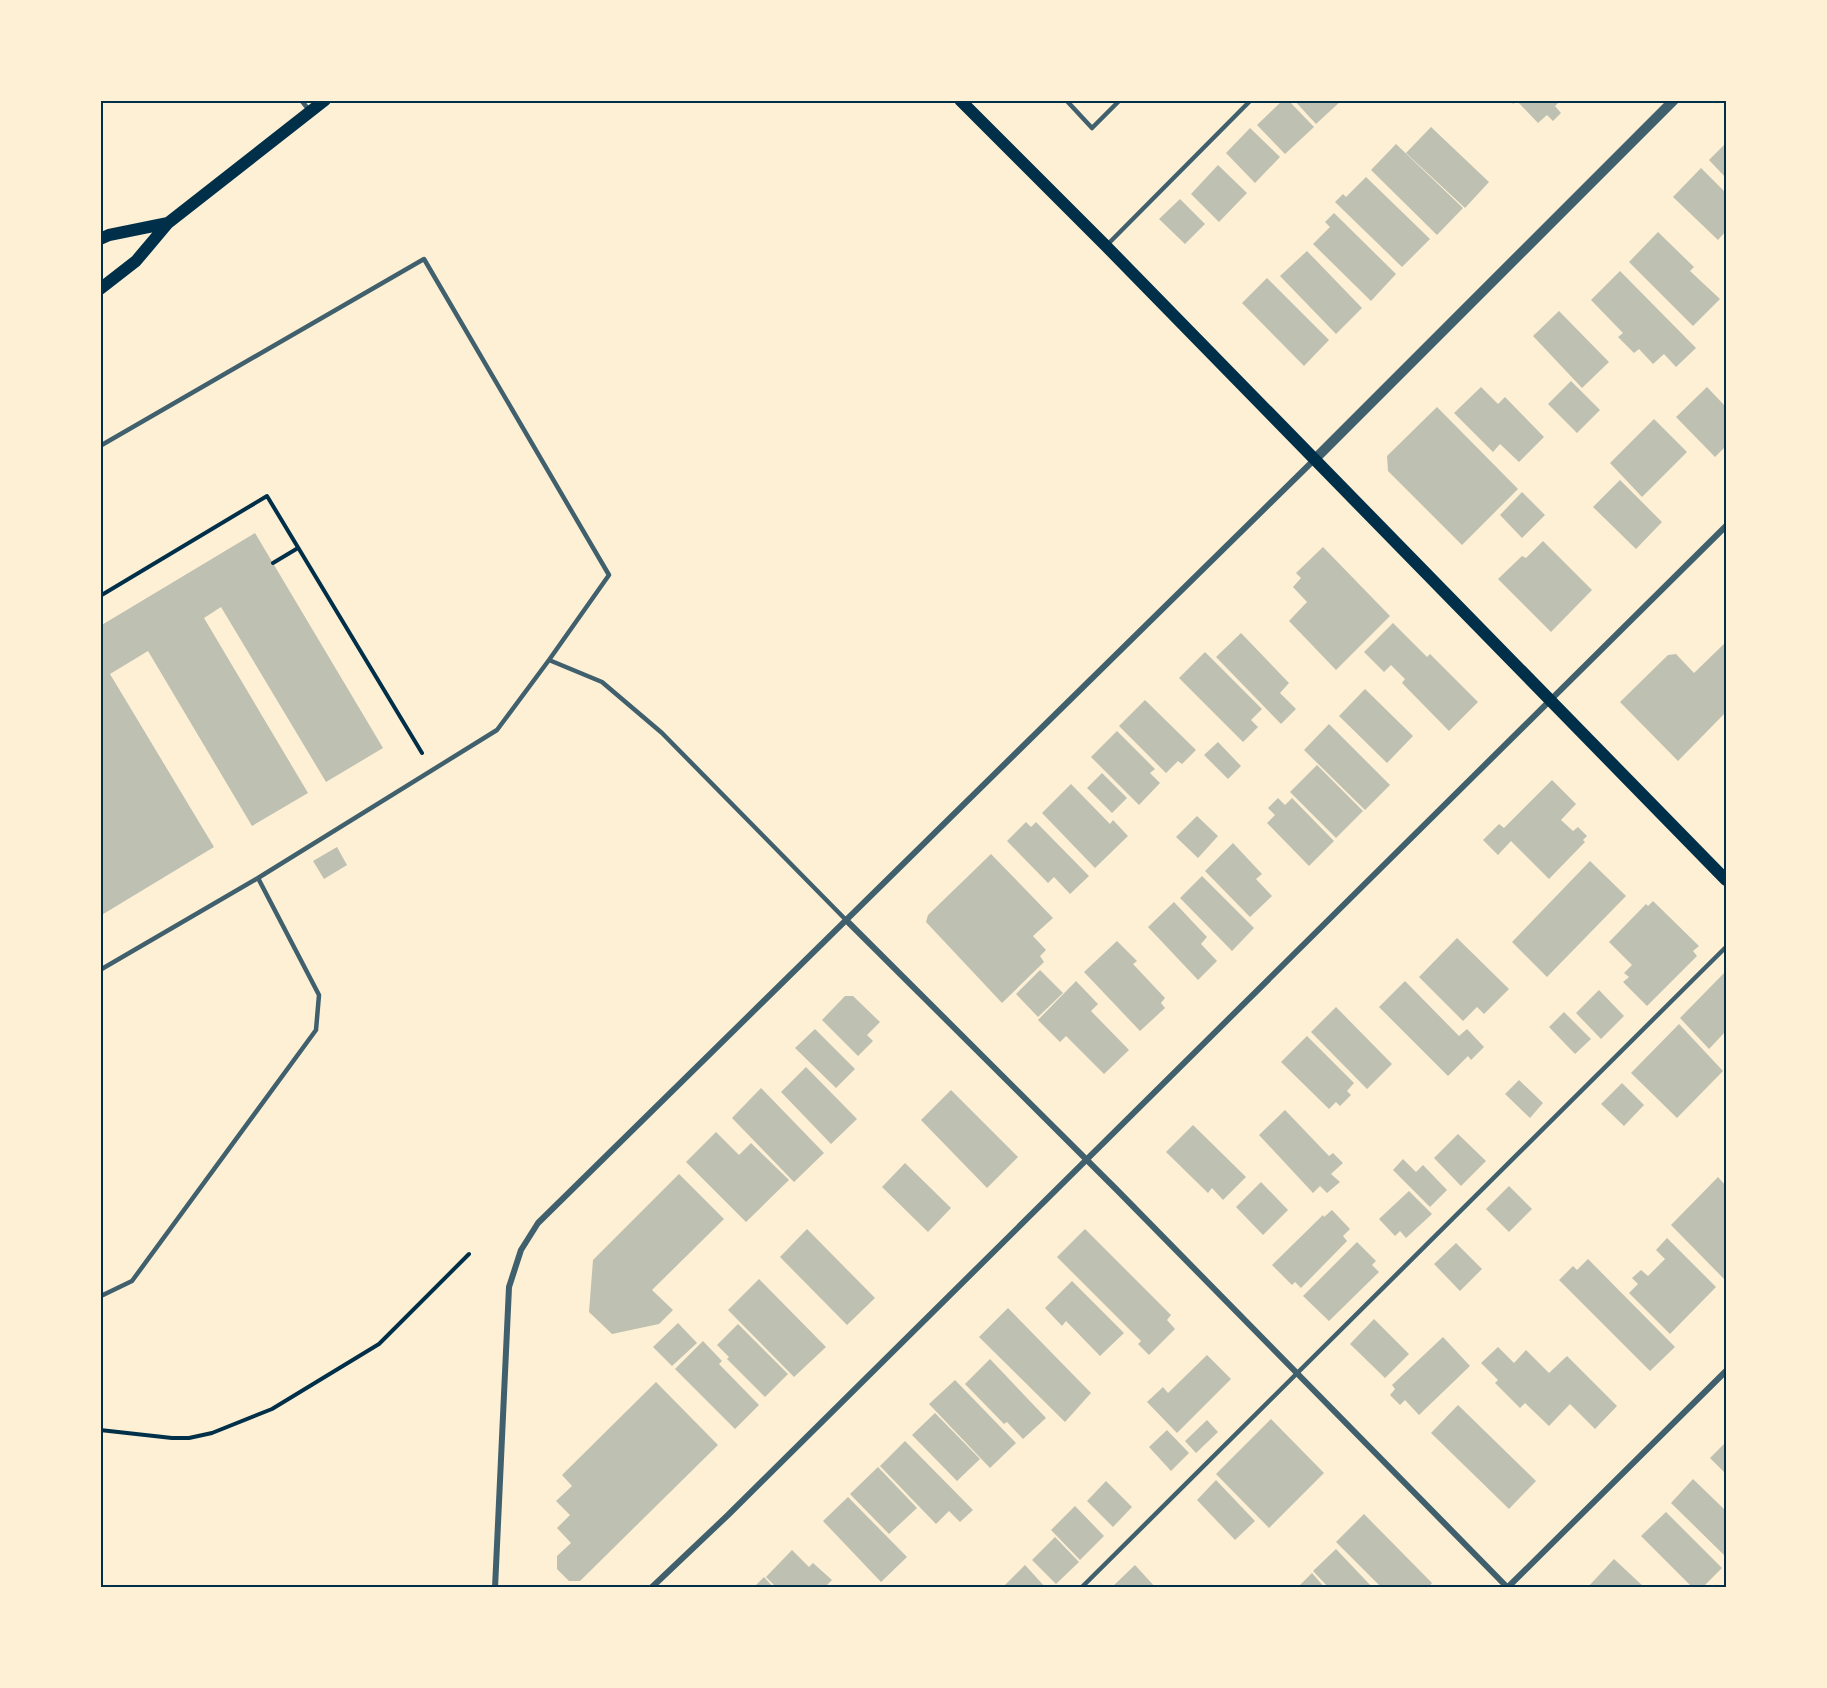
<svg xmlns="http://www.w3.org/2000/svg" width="1827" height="1688" font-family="Barlow,sans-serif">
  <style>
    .building { fill: #bec0b2 }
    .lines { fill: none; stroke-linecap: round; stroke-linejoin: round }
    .path { stroke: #003049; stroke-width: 4 }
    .service { stroke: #3f606c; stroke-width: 4.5 }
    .minor { stroke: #3f606c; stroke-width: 6 }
    .tertiary { stroke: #3f606c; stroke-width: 10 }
    .secondary { stroke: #003049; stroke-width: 12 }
    .neatline { fill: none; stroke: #003049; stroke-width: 2 }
  </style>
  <rect width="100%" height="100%" fill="#fdf0d5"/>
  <path class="building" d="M1283,100h5l26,27 -29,27 -28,-29z
    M1294,100h48l-26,24z
    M1510,100h51l-6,6 6,7 -8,8 -6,-6 -9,8 -21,-22 -4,3z
    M1431,127l58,55 -24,26 -59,-55z
    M1250,128l30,29 -25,26 -29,-30z
    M1726,143v35l-17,-18z
    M1396,144l67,64 -26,27 -66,-65z
    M1218,165l29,28 -28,29 -28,-28z
    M1701,168l25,25v38l-8,9 -45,-43z
    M1366,177l64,62 -28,28 -67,-65 8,-8 3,3z
    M1180,199l25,25 -20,20 -26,-25z
    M1334,213l62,61 -25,27 -58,-57 17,-17 -5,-5z
    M1658,232l36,35 -4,4 30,28 -27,27 -64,-64z
    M1307,251l55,57 -26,26 -56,-58z
    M1620,271l76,77 -20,19 -12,-13 -11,10 -14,-15 -5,4 -16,-16 5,-4 -32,-33z
    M1267,278l62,62 -25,26 -62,-63z
    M1559,311l50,51 -27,26 -49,-52z
    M1571,381l29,29 -23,23 -29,-29z
    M1481,387l17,17 7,-7 39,40 -25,25 -19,-18 -7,8 -39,-39z
    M1707,387l19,20v39l-11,11 -39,-40z
    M1437,407l81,82 -56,56 -74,-74 -1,-15z
    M1654,419l33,33 -45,45 -32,-34z
    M1620,480l42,42 -26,27 -43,-42z
    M1522,492l23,23 -23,23 -22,-23z
    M255,533l128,215 -57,34 -105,-175 -17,11 104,175 -56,33 -104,-175 -38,23 104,173 -114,69v-290z
    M1543,541l49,49 -41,42 -53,-53 24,-23 4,2z
    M1323,547l67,69 -54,54 -47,-49 18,-19 -14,-15 8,-9 -5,-5z
    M1393,623l34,34 3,-3 48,48 -29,29 -47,-48 3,-4 -14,-14 -7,7 -20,-20z
    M1241,633l48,50 -9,10 16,16 -15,15 -65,-67z
    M1726,642v70l-48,49 -58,-59 48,-47 8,-1 18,19z
    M1205,652l57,57 -11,11 7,7 -15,15 -64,-64z
    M1365,689l48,47 -26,27 -48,-47z
    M1145,700l51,50 -14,14 -4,-3 -12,12 -47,-47z
    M1329,724l61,61 -25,25 -61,-60z
    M1117,731l38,38 -5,4 10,10 -21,22 -48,-48z
    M1218,742l23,24 -13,13 -24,-24z
    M1317,765l46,46 -27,27 -46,-46z
    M1102,773l25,25 -15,15 -25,-25z
    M1552,780l24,24 -15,16 12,11 5,-4 9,9 -4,4 2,2 -36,37 -38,-38 -13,14 -15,-15 16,-16 5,4z
    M1071,784l39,40 3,-4 15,16 -33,32 -53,-55z
    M1278,798l7,7 7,-7 42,43 -25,25 -42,-43 8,-8 -7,-7z
    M1197,816l21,20 -20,22 -22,-21z
    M1026,822l5,5 5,-5 53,54 -19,18 -16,-17 -6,6 -41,-42z
    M1233,843l29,31 -6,5 16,17 -22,21 -45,-46z
    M337,847l10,18 -23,14 -11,-18z
    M991,854l62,64 -20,18 13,14 -6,6 4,6 -42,41 -76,-81 2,-7z
    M1590,861l36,35 -79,81 -35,-35z
    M1202,876l52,52 -22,23 -52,-53z
    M1653,901l46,45 -6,5 4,5 -50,50 -24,-24 6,-5 -5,-4 8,-8 -23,-23 37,-38 2,2z
    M1174,902l33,35 -6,7 16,17 -19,19 -50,-53z
    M1457,938l52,51 -25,25 -7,-7 -14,14 -44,-44z
    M1117,941l20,20 -4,3 32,34 -4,5 4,5 -25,23 -56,-59z
    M1040,970l23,23 -25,24 -22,-23z
    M1726,971v60l-17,18 -29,-31z
    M1076,981l22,23 -7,7 38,39 -25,24 -38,-38 -6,6 -22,-22z
    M1405,981l54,55 8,-7 17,18 -13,13 -3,-4 -20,20 -69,-69z
    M1599,990l25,26 -23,23 -25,-26z
    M845,996h8l27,26 -13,13 6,6 -15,15 -36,-36z
    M1336,1007l56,57 -25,25 -56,-57z
    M1564,1012l27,27 -16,15 -26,-27z
    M1679,1024l44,47 -46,47 -46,-45z
    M815,1029l40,40 -19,19 -41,-40z
    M1307,1036l47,47 -7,8 4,4 -11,11 -4,-4 -7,7 -48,-47z
    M806,1067l51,52 -26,25 -50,-52z
    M1519,1080l24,23 -13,15 -25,-24z
    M1622,1083l22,22 -20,21 -23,-22z
    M761,1088l63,65 -30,29 -62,-64z
    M951,1090l67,67 -31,31 -66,-68z
    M1285,1110l44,46 4,-3 10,10 -12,11 9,8 -13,11 -7,-7 -7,7 -54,-58z
    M1193,1125l53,52 -23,23 -11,-12 -4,5 -42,-41z
    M716,1132l23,23 12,-12 38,37 -43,42 -60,-60z
    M1458,1134l28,27 -25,25 -27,-28z
    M1403,1159l13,13 7,-7 24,25 -17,17 -37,-37z
    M905,1163l46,45 -23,24 -46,-45z
    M679,1174l45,45 -72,71 21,20 -14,14 -47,10 -23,-22 4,-52z
    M1718,1177l8,9v95l-55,-56z
    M1261,1182l27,28 -25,25 -27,-28z
    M1509,1186l23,23 -23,23 -23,-23z
    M1409,1191l23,23 -26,24 -6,-7 -5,5 -16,-17z
    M1332,1210l18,19 -7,7 4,5 -46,47 -6,-6 -3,3 -20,-20 51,-50 1,2z
    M807,1229l68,69 -28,27 -67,-68z
    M1085,1229l86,86 -4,5 8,9 -26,26 -11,-11 3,-3 -84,-84z
    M1667,1238l49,49 -46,47 -41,-41 9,-9 -6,-6 9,-8 7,6 17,-17 -9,-9z
    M1357,1242l19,19 -4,4 7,7 -50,49 -26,-25z
    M1456,1243l26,26 -22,22 -26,-27z
    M1588,1259l87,88 -25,24 -91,-91 14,-14 4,4z
    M759,1279l67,68 -32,30 -66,-67z
    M1072,1281l52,52 -24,23 -34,-35 -4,5 -17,-18z
    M1008,1308l83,85 -26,29 -86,-85z
    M1374,1319l35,35 -24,24 -35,-34z
    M678,1323l19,20 -25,23 -19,-19z
    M738,1324l50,50 -23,23 -38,-38 2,-2 -12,-12z
    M1443,1337l27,29 -51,49 -14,-15 -5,5 -10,-10 5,-6 -3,-4z
    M703,1341l19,20 -3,3 40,41 -24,24 -60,-60z
    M1498,1347l16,16 12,-13 23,23 18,-17 50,50 -22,23 -25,-25 -21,22 -24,-23 -5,5 -25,-25 3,-3 -17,-17z
    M1207,1355l24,24 -54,54 -30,-31 16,-15 5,6z
    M990,1359l56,59 -23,21 -16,-17 -3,2 -39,-40z
    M955,1380l61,63 -26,25 -61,-64z
    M656,1382l62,63 -138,136h-11l-12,-12v-13l14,-13 -14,-15 13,-13 -14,-14 16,-15 -10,-11z
    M1458,1405l78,76 -27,28 -78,-76z
    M935,1413l45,46 -23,22 -45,-46z
    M1271,1419l53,54 -55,55 -53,-54z
    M1207,1420l11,12 -22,21 -11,-12z
    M1167,1430l22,23 -18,18 -22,-24z
    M905,1441l68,69 -13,12 -11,-11 -13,13 -56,-58z
    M1726,1442v32l-16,-16z
    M878,1467l39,41 -28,26 -39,-40z
    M1693,1479l33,32 -1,45 -54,-53z
    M1216,1480l39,41 -20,19 -38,-40z
    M1106,1481l26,26 -19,20 -26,-26z
    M848,1497l59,60 -26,25 -58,-61z
    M1075,1506l29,30 -24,24 -29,-30z
    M1666,1512l56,56 -20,20h-9l-52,-52z
    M1364,1514l68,69 -4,5h-46l-46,-46z
    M1055,1537l24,25 -23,22 -24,-24z
    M1336,1549l37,39h-44l-16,-17z
    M792,1550l17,17 4,-4 19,17 -5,5 2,3h-52l-11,-11z
    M1614,1559l31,29h-58z
    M1025,1565l21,23h-44z
    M1135,1565l21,23h-45z
    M1312,1573l13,15h-28z
    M764,1577l10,11h-21z"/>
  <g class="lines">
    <path class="path" d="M273,563l25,-15
      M100,596l167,-100 155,257
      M100,1430l72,8h17l23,-5 60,-24 107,-65 90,-90"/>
    <path class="service" d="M301,100l8,10
      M1066,100l26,28 28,-28
      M1107,245l144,-145
      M100,446l324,-187 185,316 -60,85 -52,70 -239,148 -158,92
      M549,660l53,22 60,51 184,187
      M100,1294l3,1 29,-14 184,-251 3,-35 -61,-117
      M1081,1588l645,-641"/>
    <path class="minor" d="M846,920l270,269 392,399
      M495,1588l14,-301 12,-37 17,-27 776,-763
      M651,1588l77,-73 998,-989
      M1507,1588l219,-217"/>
    <path class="tertiary" d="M1314,460l360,-360"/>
    <path class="secondary" d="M960,100l146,146 620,634
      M100,239l9,-4 59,-12
      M100,289l36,-28 32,-38 157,-123"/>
  </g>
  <rect width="1827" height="1688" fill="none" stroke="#fdf0d5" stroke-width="204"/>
  <rect x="102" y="102" width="1623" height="1484" class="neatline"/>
</svg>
